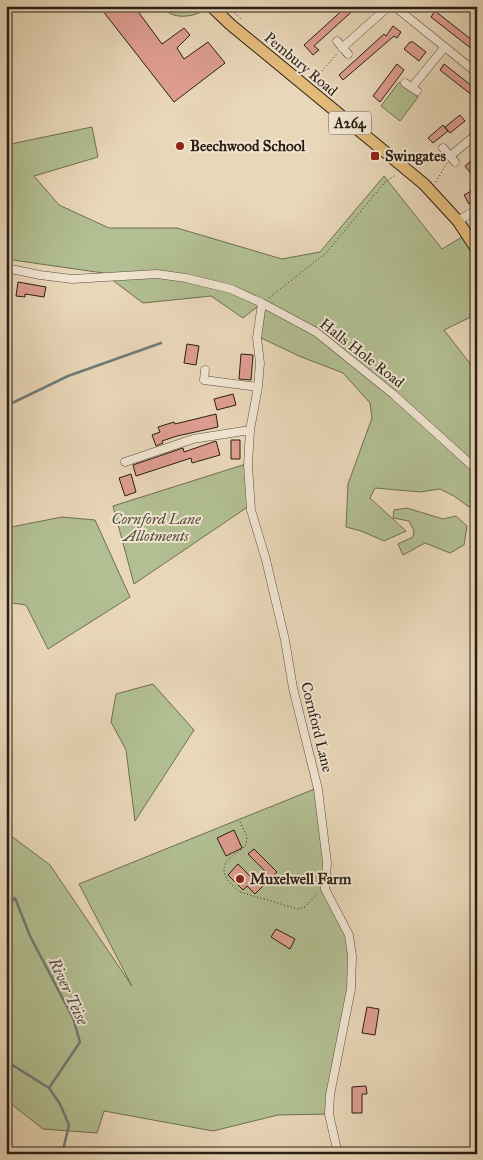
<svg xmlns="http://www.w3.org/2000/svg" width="483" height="1160" font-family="'IM FELL Great Primer',serif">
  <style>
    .green { fill: #b2bf92; stroke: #6e6e53 }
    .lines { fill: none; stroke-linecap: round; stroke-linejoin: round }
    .stream { stroke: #6f7a78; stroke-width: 2.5 }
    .building { fill: #de9e91; stroke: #291e14 }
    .street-casing { stroke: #594c3d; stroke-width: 9 }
    .primary-casing { stroke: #291e14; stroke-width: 13 }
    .path { stroke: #291e14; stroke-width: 1; stroke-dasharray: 1 2.5; stroke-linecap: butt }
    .street { stroke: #f1e5d2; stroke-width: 8 }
    .primary { stroke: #e4bc7c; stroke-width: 11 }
    .poi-dot { fill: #8f2418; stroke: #f1e5d2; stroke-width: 2 }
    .labels { text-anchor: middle; stroke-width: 4; stroke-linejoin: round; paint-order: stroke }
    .shield { fill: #f1e5d2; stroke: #655a4d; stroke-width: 1 }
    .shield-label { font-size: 14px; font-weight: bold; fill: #291e14 }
    .street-label { font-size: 15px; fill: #291e14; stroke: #f1e5d2 }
    .poi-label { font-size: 15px; font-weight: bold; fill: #291e14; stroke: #f1e5d2; text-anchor: start }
    .park-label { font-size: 15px; font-style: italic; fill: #524e3a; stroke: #f1e5d2 }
    .water-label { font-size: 16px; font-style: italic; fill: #4c4c46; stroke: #f1e5d2 }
  </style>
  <rect width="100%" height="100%" fill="#e9d7b9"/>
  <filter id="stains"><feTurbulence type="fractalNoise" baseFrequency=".004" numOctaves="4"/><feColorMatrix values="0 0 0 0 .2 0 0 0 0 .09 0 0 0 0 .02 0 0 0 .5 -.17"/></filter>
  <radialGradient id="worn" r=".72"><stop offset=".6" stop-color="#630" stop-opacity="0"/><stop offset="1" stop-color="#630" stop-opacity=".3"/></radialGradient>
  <path class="green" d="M162,6h34l5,6c-12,6 -31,7 -39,-6z
    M399,82l19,15 -18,24 -19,-15z
    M92,127l6,30 -64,19 25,29 50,23h68l105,31 38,-7 64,-76 58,73 35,-21v86l-33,16 28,36 5,-3v141l-8,3 -15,-11 -14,-7 -20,3 -45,-4 -5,10 36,33 -22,10 -23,-10 -15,-4 2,-43 24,-66 -2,-15 -27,-30 -44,-17 -42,-20 5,-33 -19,15 -32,-22 -68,7 -40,-30 -97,-14v-114z
    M246,464l3,42 -115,78 -21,-78z
    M407,508l36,11 13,-3 11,10 -3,19 -14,8 -25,-10 -22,12 -5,-11 15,-7 1,-6 -5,-10 -16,-3 1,-8z
    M62,517l33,3 35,77 -82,52 -22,-44 -20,-3v-74z
    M153,684l41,46 -59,91 -9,-71 -15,-28 5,-28z
    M317,788l10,75 -2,26 24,46 2,54 -22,125 -51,1 -65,16 -109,-20 -7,22 -54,-4 -37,-29v-268l44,33 82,121 -53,-102z"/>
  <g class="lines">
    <path class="stream" d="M6,406l62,-30 93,-33
      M6,906l9,-8 15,38 43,82 7,24 -31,46
      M6,1061l43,27 11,16 9,21 -7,29"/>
  </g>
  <path class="building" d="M99,6h35l28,38 22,-16 6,7 -13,13 7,11 24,-17 17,21 -51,39z
    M347,6h11l-44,40 5,4 -6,5 -9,-10z
    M435,11l42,33v9l-46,-36z
    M393,26l8,6 -4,6 -3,-2 -51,44 -4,-5 45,-41 2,2z
    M410,42h3l13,10 -7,9 -15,-12z
    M397,64l7,6 -24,32 -7,-6z
    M444,64l33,26v9l-37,-29z
    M460,115l5,6 -15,12 -5,-6z
    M443,125l5,6 -15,12 -5,-5z
    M477,156v25l-12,-15z
    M477,188v15l-5,-1 -3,2 -5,-9z
    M18,282l28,5 -2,10 -19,-3v3l-9,-1z
    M187,344l12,2 -3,19 -12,-2z
    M241,354l12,1 -2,25 -12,-1z
    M233,394l3,11 -19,5 -3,-11z
    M216,414l2,13 -41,9 -15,5 1,2 -7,3 -4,-11 8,-3 -2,-5 16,-5 1,2z
    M231,440h9v19h-9z
    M216,441l4,14 -28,8 -1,-5 -55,18 -3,-11 50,-17 1,4z
    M131,474l5,18 -11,4 -6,-18z
    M234,830l8,18 -16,8 -9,-18z
    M254,849l23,23 -22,22 -8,-8 -4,4 -15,-15 10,-11 17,17 10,-10 -17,-17z
    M276,929l19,10 -5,10 -19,-12z
    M367,1007l12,2 -4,26 -13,-2z
    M366,1086l1,8h-5v19h-10v-26z"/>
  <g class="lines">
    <g class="street-casing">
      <path id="street" d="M394,6l83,67
        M337,41l11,13
        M342,48l47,-42
        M405,83l12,8
        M412,87l32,-39
        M443,148l12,14
        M450,156l27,-22
        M458,221l19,-12
        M6,268l34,7 32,4 85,-5 29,4 45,11 31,14 54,29 77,62 84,76
        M262,303l-5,35 3,25 -2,24 -8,43 -2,35 3,45 15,50 19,80 8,48 25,101 9,74 -2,26 24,46 3,21 -1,33 -21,106 -1,19 9,40
        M205,370l-1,10 54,7
        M125,462l68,-23 57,-9"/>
    </g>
    <g class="primary-casing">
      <path id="primary" d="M211,6l20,19 193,159 34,37 19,29"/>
    </g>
    <path class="path" d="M227,6l14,13
      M315,79l22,-25
      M436,182l11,-19
      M269,298l58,-46 58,-70 11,-7
      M240,822l7,14 -1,9c-5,6 -14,10 -19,16 -9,12 4,24 13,31l58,17 7,-2 13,-14"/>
    <use href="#street" class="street"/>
    <use href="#primary" class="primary"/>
  </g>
  <g class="poi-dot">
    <circle cx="180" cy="146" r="5"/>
    <rect x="370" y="151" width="10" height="10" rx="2.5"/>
    <circle cx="240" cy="879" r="5"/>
  </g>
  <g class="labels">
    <rect class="shield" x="329" y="111.5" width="42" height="23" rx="4"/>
    <g class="shield-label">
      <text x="350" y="128">A264</text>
    </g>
    <g class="street-label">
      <text transform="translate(301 64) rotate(40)" y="5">Pembury Road</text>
      <text transform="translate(362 353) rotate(38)" y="5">Halls Hole Road</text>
      <text transform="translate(317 727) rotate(76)" y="5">Cornford Lane</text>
    </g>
    <g class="poi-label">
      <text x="190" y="151">Beechwood School</text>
      <text x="385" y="161">Swingates</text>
      <text x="250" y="884">Muxelwell Farm</text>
    </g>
    <g class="park-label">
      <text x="156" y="524">Cornford Lane<tspan x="156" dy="17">Allotments</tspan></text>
    </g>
    <g class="water-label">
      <text transform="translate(69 991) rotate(65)" y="6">River Teise</text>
    </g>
  </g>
  <rect width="483" height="1160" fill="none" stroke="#e9d7b9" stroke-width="25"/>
  <rect x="8" y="8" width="468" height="1145" fill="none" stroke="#291e14" stroke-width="2.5"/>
  <rect x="12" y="12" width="458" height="1135" fill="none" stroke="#291e14"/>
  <rect width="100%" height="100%" filter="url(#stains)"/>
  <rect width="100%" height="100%" fill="url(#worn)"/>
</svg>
